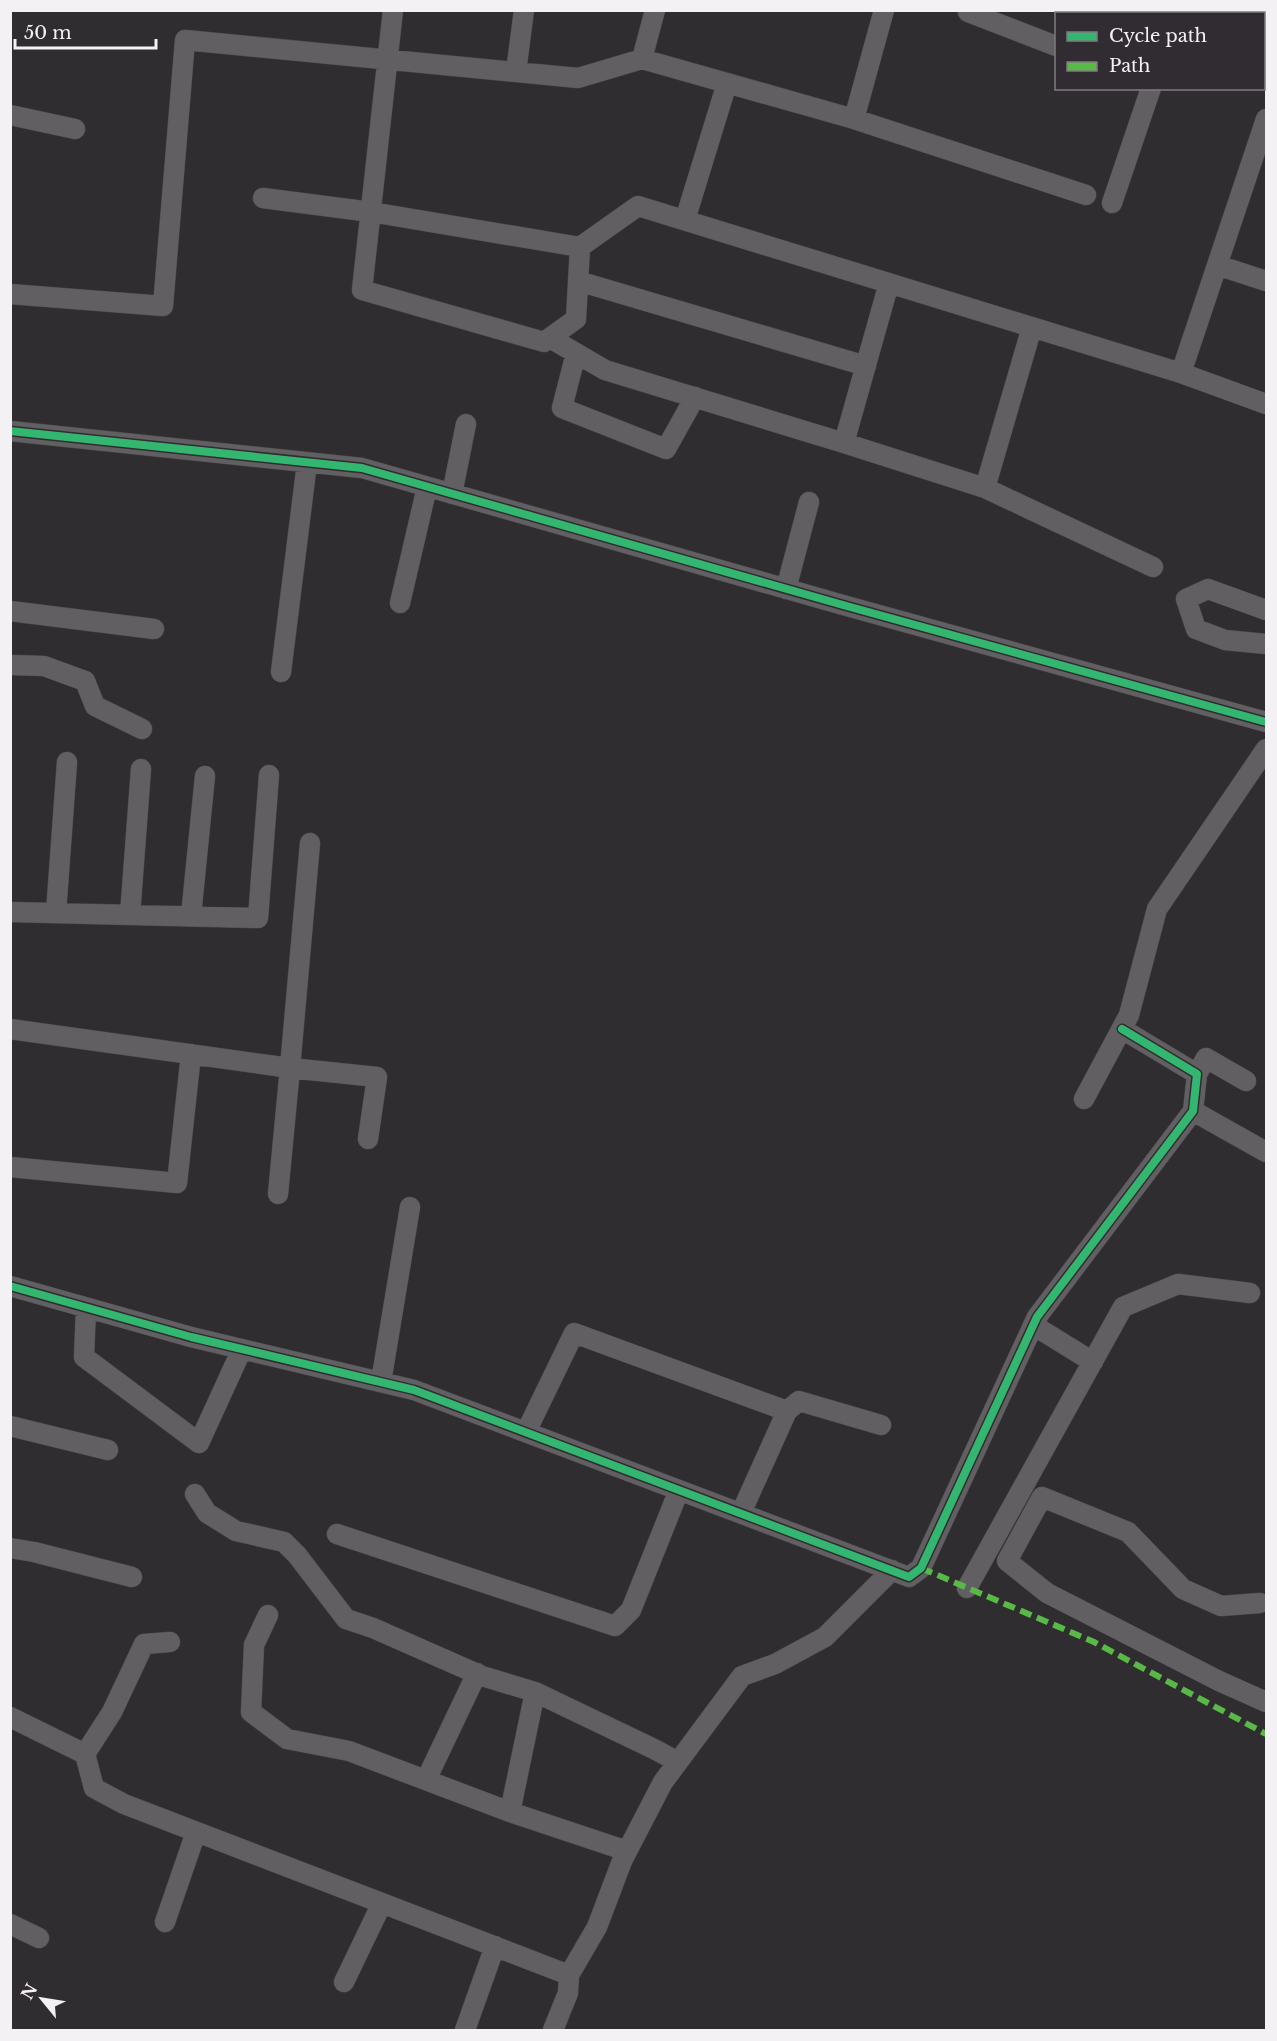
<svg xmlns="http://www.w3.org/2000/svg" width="1277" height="2041" font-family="'Libre Baskerville',serif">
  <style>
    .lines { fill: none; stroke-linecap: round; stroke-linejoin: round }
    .minor-casing { stroke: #4c4a4c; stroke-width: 21 }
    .minor { stroke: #615f62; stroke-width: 20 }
    .quiet { stroke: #58b947; stroke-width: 6; stroke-dasharray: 12 6; stroke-linecap: butt }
    .cycleway-casing { stroke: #312c31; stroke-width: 11 }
    .cycleway { stroke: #33b770; stroke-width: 8 }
  </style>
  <rect width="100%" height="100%" fill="#302d30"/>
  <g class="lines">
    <g class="minor-casing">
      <path id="minor" d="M393,10l-31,280 182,52 32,-23 4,-72
        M968,12l88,34
        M1177,14l1,-4
        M642,59l13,-49
        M516,72l8,-62
        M10,115l65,14
        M854,119l232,76
        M263,198l108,14 209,35 58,-41 543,167 85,31
        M1112,203l39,-115
        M685,220l42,-137
        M1217,265l49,16
        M578,281l288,85
        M10,294l153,12 22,-266 393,38 64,-19 212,60 30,-109
        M550,338l55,32 239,73 45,-160
        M576,353l-14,55 104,41 29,-52
        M1181,373l85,-254
        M10,431l352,37 481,137 423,117
        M844,443l141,45 168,79
        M985,488l47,-161
        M452,494l14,-70
        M786,589l23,-87
        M400,603l27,-116
        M1266,610l-58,-21 -22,10 10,30 29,11 41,4
        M10,611l144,18
        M10,665l34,1 41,15 10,25 47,23
        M281,672l26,-209
        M310,843l-20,225 87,9 -9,62
        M10,912l248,6 11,-143
        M56,913l11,-151
        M130,915l11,-146
        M191,916l14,-140
        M10,1029l280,39 -12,126
        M1197,1074l9,-16 40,23
        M1084,1099l45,-84 28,-106 109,-160
        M1193,1111l73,41
        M10,1167l167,16 14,-129
        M10,1286l181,51 223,53 495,187 12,-9 116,-251 156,-206 4,-37 -75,-45
        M86,1308l-2,49 115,86 43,-94
        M1033,1325l60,37
        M381,1382l29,-175
        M10,1426l98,24
        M526,1432l48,-99 213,78
        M195,1494l12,19 29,18 48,11 13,13 49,64 27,9 109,48 53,16 119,57 24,13
        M741,1513l46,-102 12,-10 82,24
        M337,1534l278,92 16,-16 48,-120
        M10,1548l24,4 98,25
        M967,1588l156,-281 55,-23 72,9
        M1260,1603l-39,3 -38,-17 -55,-57 -86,-35 -35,64 40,32 172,88 47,21
        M268,1615l-14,30 -3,67 36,27 62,12 161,61 117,39
        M10,1717l75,37 9,34 30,16 445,171
        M85,1754l27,-42 32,-68 26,-2
        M426,1780l51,-107
        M510,1812l25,-120
        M165,1922l31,-90
        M10,1924l29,14
        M344,1982l38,-79
        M465,2030l30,-84
        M553,2030l15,-37 1,-18 28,-48 25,-66 41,-79 15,-20 64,-86 33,-12 50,-27 67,-67"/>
    </g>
    <use href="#minor" class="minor"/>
    <path class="quiet" d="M921,1568l173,74 172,92"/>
    <g class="cycleway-casing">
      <path id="cycleway" d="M10,431l352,37 481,137 423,117
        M10,1286l181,51 223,53 495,187 12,-9 116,-251 156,-206 4,-37 -75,-45"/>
    </g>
    <use href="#cycleway" class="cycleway"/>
  </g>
  <rect width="1277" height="2041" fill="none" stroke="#f4f1f5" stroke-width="24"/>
  <rect x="1055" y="12" width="210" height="78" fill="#312c31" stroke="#7f7b7f" stroke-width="1.5"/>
  <rect x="1067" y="32" width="30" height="9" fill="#33b770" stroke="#7f7b7f" stroke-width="1.5"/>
  <text x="1109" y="42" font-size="18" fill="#f4f1f5">Cycle path</text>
  <rect x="1067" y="62" width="30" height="9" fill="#58b947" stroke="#7f7b7f" stroke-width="1.5"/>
  <text x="1109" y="72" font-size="18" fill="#f4f1f5">Path</text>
  <g transform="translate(42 1999) rotate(300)" stroke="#312c31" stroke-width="4.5" paint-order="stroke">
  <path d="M0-4.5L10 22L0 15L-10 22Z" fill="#f4f1f5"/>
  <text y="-9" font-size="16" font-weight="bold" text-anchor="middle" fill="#f4f1f5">N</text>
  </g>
  <path d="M15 39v9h141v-9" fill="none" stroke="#f4f1f5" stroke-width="3"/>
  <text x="24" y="39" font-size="18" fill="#f4f1f5" stroke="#312c31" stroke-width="4.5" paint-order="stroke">50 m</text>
</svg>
